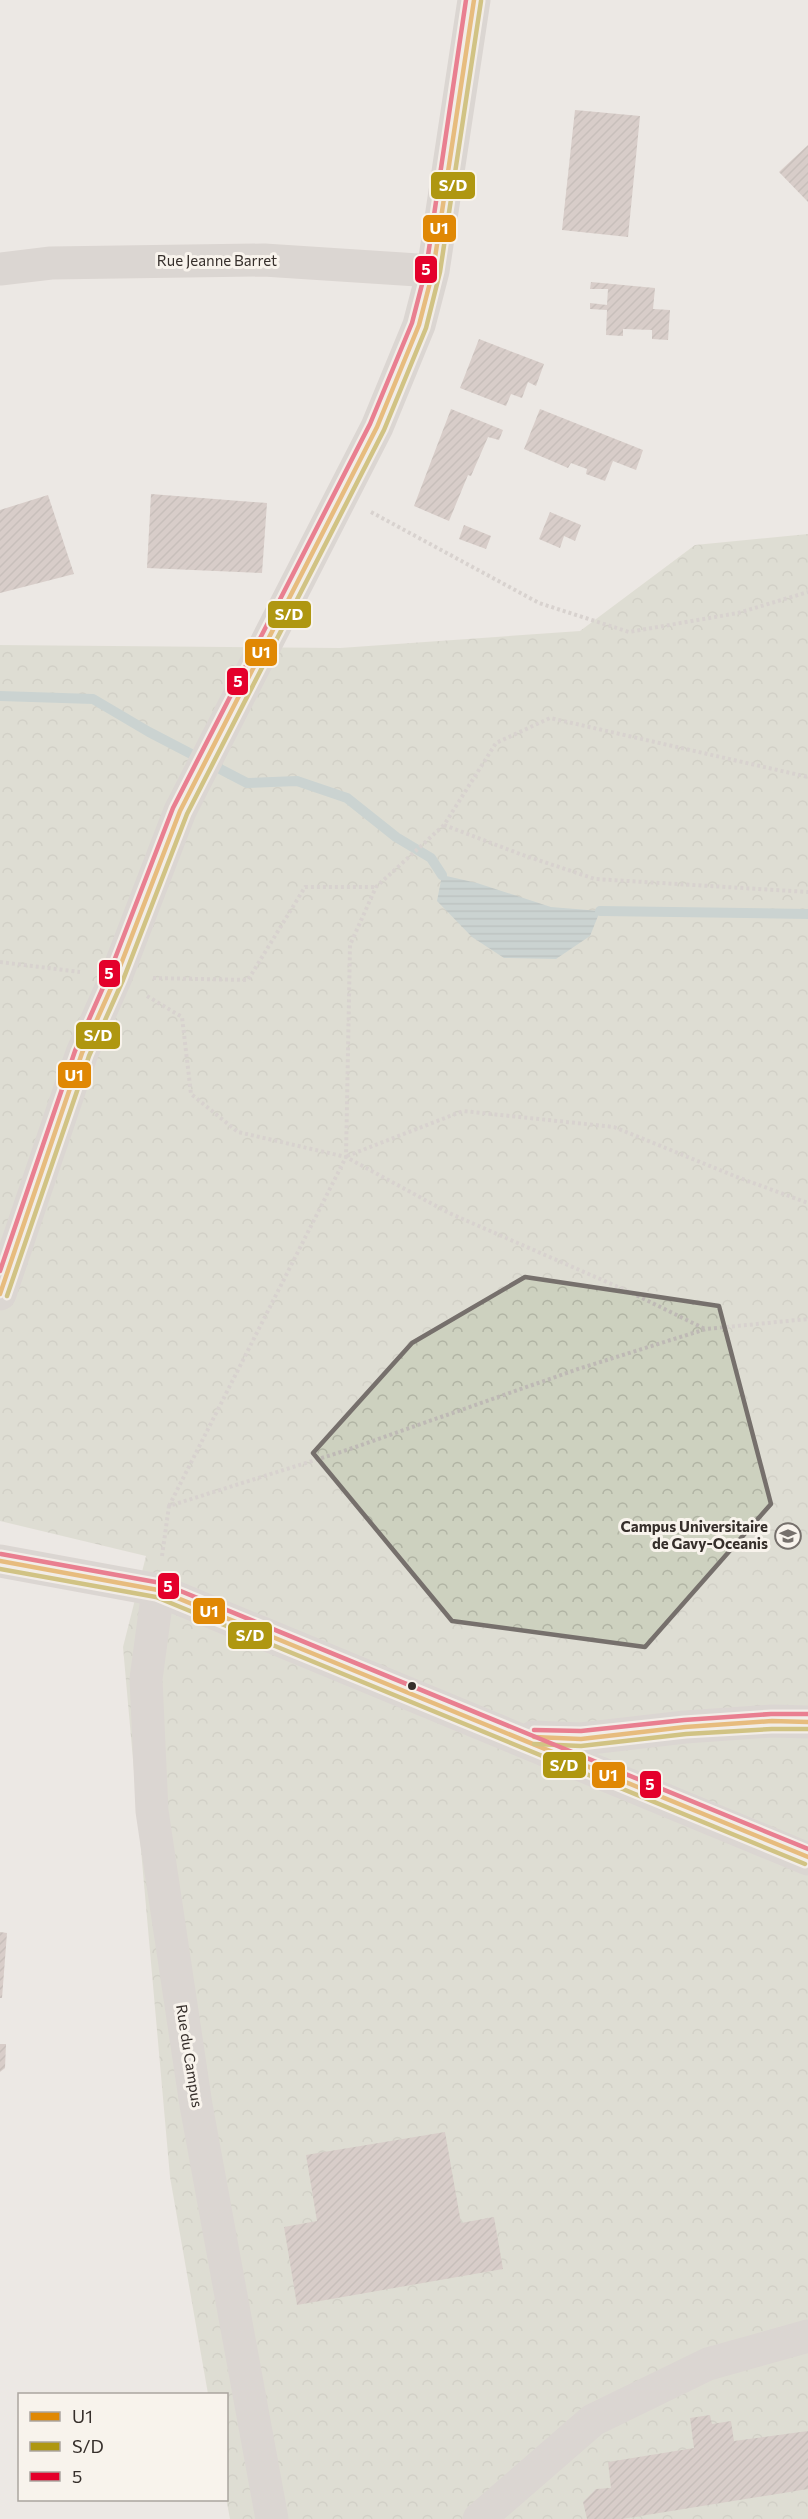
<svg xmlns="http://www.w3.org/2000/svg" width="808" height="2519" font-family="Commissioner,sans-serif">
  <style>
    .park { fill: url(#park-crowns) }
    .water { fill: url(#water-rules) }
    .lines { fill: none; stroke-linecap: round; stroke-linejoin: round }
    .stream { stroke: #a2bbbb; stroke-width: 10 }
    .building { fill: url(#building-hatch) }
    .path { stroke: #beb9b5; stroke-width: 4; stroke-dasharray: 3 3; stroke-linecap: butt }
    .minor { stroke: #c6c1bc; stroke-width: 33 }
    .bus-1-casing { stroke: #f8f3ec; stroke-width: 9 }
    .bus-2-casing { stroke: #f8f3ec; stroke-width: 9 }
    .bus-3-casing { stroke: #f8f3ec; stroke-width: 9 }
    .bus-1 { stroke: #e08804; stroke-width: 4.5 }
    .bus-2 { stroke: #af9711; stroke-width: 4.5 }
    .bus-3 { stroke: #e4002b; stroke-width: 4.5 }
    .marked { fill: none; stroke: #76706c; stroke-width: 4.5; stroke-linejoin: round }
    .bus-dot { fill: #362f2b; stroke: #f8f3ec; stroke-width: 2 }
    .labels { text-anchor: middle; stroke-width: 6; stroke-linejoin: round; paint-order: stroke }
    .street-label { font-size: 15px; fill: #362f2b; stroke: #f8f3ec }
    .poi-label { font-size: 15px; font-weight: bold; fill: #362f2b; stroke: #f8f3ec; text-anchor: end }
    .line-badge { stroke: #f8f3ec; stroke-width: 2 }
    .badge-label { font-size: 16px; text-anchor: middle; font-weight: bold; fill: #fff }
  </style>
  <defs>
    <pattern id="park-crowns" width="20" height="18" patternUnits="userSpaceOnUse" patternTransform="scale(1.5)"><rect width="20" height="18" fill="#cdd1bf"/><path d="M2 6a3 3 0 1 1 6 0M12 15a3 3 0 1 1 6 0" fill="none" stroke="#b1b4a4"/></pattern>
    <pattern id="water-rules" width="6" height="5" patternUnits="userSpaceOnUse" patternTransform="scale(1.5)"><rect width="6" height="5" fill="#a2bbbb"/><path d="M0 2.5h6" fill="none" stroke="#859898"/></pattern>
    <pattern id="building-hatch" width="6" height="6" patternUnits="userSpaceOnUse" patternTransform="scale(1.5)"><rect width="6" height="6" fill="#beaea8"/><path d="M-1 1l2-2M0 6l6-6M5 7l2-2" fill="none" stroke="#9b8e89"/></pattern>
  </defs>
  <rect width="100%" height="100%" fill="#ece8e4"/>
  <path class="park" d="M808,534v1985h-578l-4,-21v-104h-18l-38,-217 -47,-530 23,-91 -146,-35v-876l340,3 240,-17 115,-86z"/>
  <path class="water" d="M442,875l35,8 74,24 49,4 -10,25 -34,23 -52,-1 -32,-21 -35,-36z"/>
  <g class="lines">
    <path class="stream" d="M0,696l93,3 56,33 98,51 50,-2 50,17 49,39 35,21 11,17
      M600,911l208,3"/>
  </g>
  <path class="building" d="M575,110l65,6 -12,121 -66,-7z
    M808,145v57l-29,-30z
    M591,282l64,6 -2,21 17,1 -2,30 -16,-1v-9l-29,-1v7l-17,-1 1,-25 -17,-1v-6l17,2 1,-16h-18z
    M479,339l65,25 -8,22 -8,-4 -6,16 -11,-4 -5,12 -46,-18z
    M451,409l52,21 -4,10 -11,-3 -17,39 -3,-1 -19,46 -35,-15z
    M540,409l103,41 -7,20 -23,-9 -8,20 -19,-7 1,-5 -16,-6 -3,5 -44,-19z
    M151,494l116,9 -5,70 -115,-5z
    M48,495l26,79 -74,19v-83z
    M550,512l31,13 -6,16 -11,-5 -4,12 -21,-9z
    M464,525l27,11 -5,13 -27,-10z
    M0,1932l7,1 -5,65h-2z
    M0,2044h6l-1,24 -5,4z
    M445,2132l16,91 33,-6 9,52 -206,36 -13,-78 33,-6 -11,-66z
    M710,2415l2,9 19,-3 3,20 74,-10v58l-186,30h-35l-4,-17 13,-13 15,-1 -3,-26 86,-14 -4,-30z"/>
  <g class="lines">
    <path class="path" d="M371,512l168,91 90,29 109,-19 70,-21
      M444,825l76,29 75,25 213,13
      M0,962l80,10
      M153,978l95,2 57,-93h71
      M147,996l35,21 9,77 47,38 108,25 103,56 183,80 73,36
      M347,1156l116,-45 151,16 123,50 71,26
      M169,1506l177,-349 4,-212 26,-58 68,-62 52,-82 54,-25 258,59
      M162,1556l7,-50 175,-55 234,-82 128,-40 102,-10"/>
    <path class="minor" d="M0,269l51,-6 213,-3 169,11
      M0,1294l82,-241 34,-76 64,-166 197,-384 42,-102 14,-54 41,-271
      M0,1561l158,29 650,269
      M158,1590l-12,89 6,132 44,294 76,414
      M533,1737l48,2 104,-12 87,-6 36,1
      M479,2519l114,-99 115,-56 100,-28"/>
    <g class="bus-1-casing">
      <path id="bus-1" d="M0,1294l82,-241 34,-76 64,-166 197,-384 42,-102 14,-54 41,-271
        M0,1561l158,29 650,267
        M534,1737l47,2 104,-12 87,-6 36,1"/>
    </g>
    <g class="bus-2-casing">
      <path id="bus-2" d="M7,1296l82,-240 34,-76 64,-166 197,-384 42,-102 14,-56 41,-271
        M0,1569l156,28 649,267
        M534,1744l47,2 105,-12 86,-5h36"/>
    </g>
    <g class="bus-3-casing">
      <path id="bus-3" d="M0,1271l75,-220 34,-77 64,-166 197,-384 42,-101 14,-54 40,-269
        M1,1554l160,29 647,266
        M534,1730l47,1 103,-11 87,-6h37"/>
    </g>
    <use href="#bus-1" class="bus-1"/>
    <use href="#bus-2" class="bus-2"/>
    <use href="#bus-3" class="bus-3"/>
  </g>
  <path d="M0 0H808V2519H0ZM525,1277l194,29 52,198 -126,143 -193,-26 -139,-168 99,-110z" fill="#ece8e4" fill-opacity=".55" fill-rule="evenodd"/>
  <path class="marked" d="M525,1277l194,29 52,198 -126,143 -193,-26 -139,-168 99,-110z"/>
  <defs>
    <g id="university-ring" transform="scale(1.35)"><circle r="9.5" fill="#f8f3ec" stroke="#76706c" stroke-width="1.5"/><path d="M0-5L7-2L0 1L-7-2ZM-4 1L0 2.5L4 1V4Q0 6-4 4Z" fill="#76706c"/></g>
  </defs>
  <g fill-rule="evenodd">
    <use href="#university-ring" x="788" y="1536"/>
  </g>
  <circle class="bus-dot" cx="412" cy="1686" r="5"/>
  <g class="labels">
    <g class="street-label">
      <text x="217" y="266">Rue Jeanne Barret</text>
      <text transform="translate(189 2056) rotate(81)" y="5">Rue du Campus</text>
    </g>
    <g class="poi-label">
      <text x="768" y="1532">Campus Universitaire<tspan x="768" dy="17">de Gavy-Oceanis</tspan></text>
    </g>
  </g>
  <g class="line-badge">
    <rect x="430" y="171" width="46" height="29" rx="6" fill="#af9711"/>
    <rect x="422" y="214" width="35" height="29" rx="6" fill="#e08804"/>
    <rect x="414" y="255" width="24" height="29" rx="6" fill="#e4002b"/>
    <rect x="267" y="600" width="45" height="29" rx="6" fill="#af9711"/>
    <rect x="244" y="638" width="34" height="29" rx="6" fill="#e08804"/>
    <rect x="226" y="667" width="23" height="29" rx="6" fill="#e4002b"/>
    <rect x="98" y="959" width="23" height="29" rx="6" fill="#e4002b"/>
    <rect x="75" y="1021" width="46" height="29" rx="6" fill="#af9711"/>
    <rect x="57" y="1061" width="35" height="28" rx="6" fill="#e08804"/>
    <rect x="157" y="1572" width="23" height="28" rx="6" fill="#e4002b"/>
    <rect x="192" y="1597" width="34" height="28" rx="6" fill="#e08804"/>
    <rect x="227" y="1621" width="46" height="29" rx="6" fill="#af9711"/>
    <rect x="542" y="1751" width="45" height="28" rx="6" fill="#af9711"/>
    <rect x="591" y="1761" width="35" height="28" rx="6" fill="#e08804"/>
    <rect x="639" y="1770" width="23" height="29" rx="6" fill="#e4002b"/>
  </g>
  <g class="badge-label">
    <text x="453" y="191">S/D</text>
    <text x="439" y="234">U1</text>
    <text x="426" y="275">5</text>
    <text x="289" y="620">S/D</text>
    <text x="261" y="658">U1</text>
    <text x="238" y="687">5</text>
    <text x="109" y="979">5</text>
    <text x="98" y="1041">S/D</text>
    <text x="74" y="1081">U1</text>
    <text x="168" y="1592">5</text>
    <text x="209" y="1617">U1</text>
    <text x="250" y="1641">S/D</text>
    <text x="564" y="1771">S/D</text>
    <text x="608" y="1781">U1</text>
    <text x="650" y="1790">5</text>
  </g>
  <rect x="18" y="2393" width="210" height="108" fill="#f8f3ec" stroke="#aaa59f" stroke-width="1.5"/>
  <rect x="30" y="2412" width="30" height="9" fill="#e08804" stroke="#aaa59f" stroke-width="1.5"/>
  <text x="72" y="2423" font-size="18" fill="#362f2b">U1</text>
  <rect x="30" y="2442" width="30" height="9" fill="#af9711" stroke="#aaa59f" stroke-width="1.5"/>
  <text x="72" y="2453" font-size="18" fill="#362f2b">S/D</text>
  <rect x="30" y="2472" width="30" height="9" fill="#e4002b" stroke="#aaa59f" stroke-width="1.5"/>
  <text x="72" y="2483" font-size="18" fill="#362f2b">5</text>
</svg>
